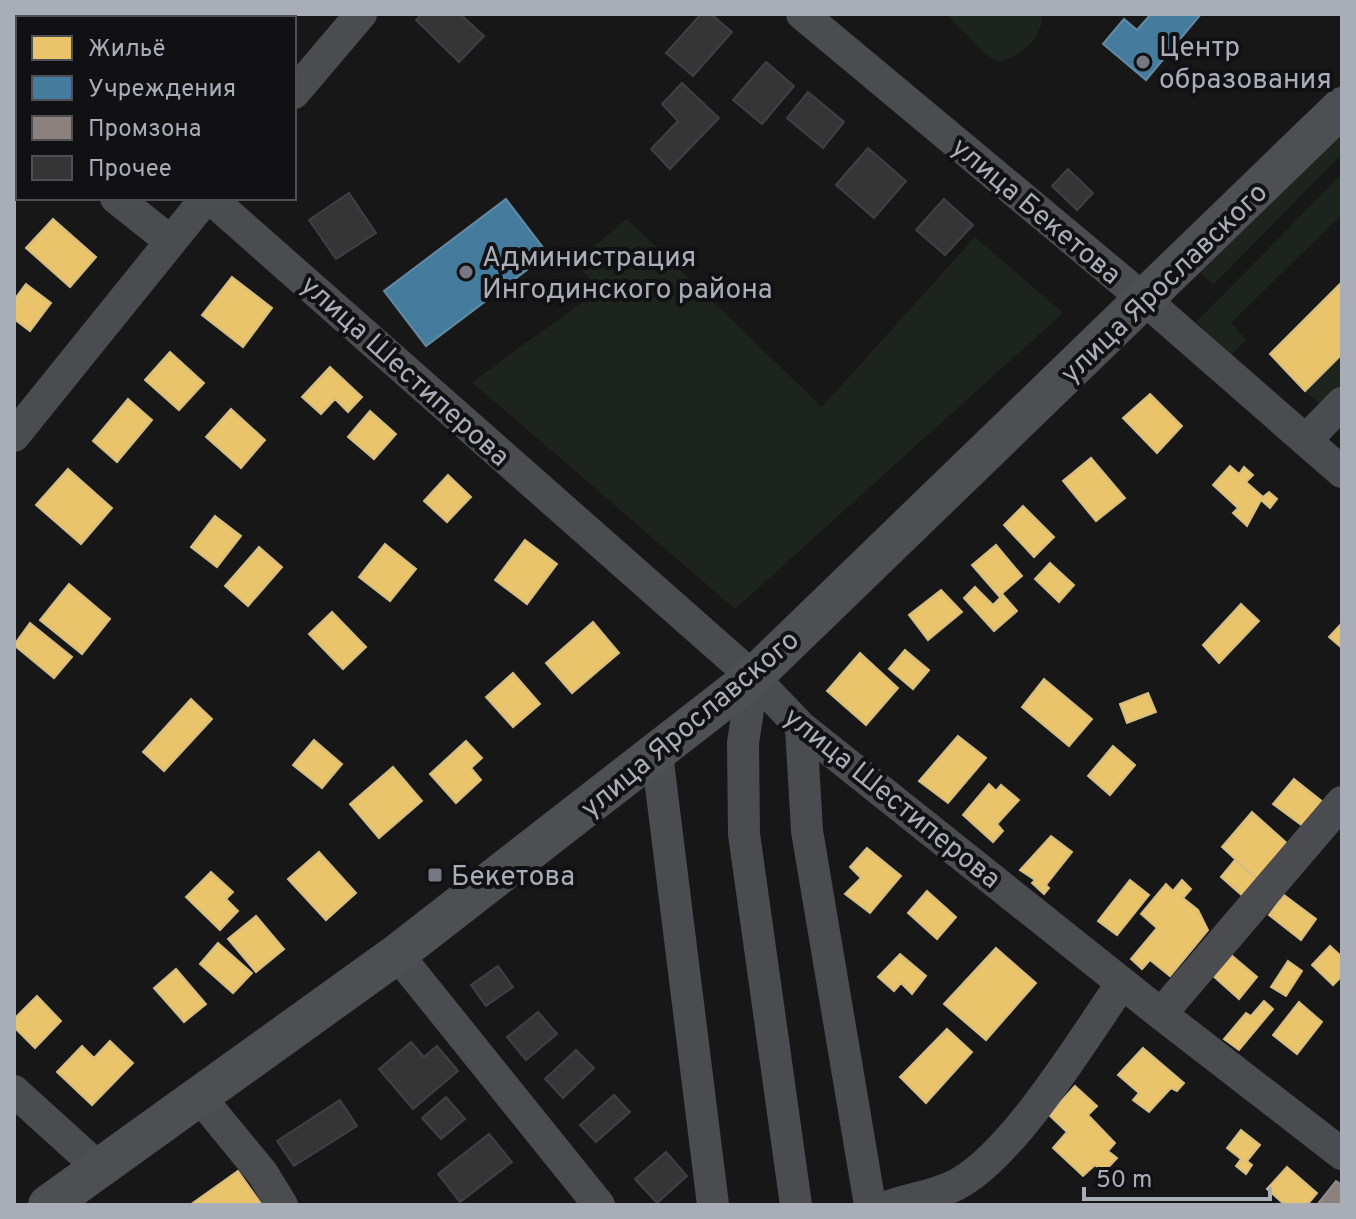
<svg xmlns="http://www.w3.org/2000/svg" width="1356" height="1219" font-family="Overpass,sans-serif">
  <style>
    .green { fill: #1d241e }
    .homes { fill: #e9c46a; stroke: #d6bd81; stroke-width: 2 }
    .public { fill: #457b9d; stroke: #638aa5; stroke-width: 2 }
    .industry { fill: #8a817c; stroke: #938e8e; stroke-width: 2 }
    .building { fill: #353536; stroke: #3f4043; stroke-width: 2 }
    .lines { fill: none; stroke-linecap: round; stroke-linejoin: round }
    .minor { stroke: #4b4c50; stroke-width: 32 }
    .major { stroke: #4d4f52; stroke-width: 40 }
    .poi-dot { fill: #757880; stroke: #111113; stroke-width: 3 }
    .labels { text-anchor: middle; stroke-width: 8; stroke-linejoin: round; paint-order: stroke }
    .poi-label { font-size: 28px; fill: #a8adb8; stroke: #111113; text-anchor: start }
    .street-label { font-size: 28px; fill: #a8adb8; stroke: #111113 }
  </style>
  <rect width="100%" height="100%" fill="#171717"/>
  <path class="green" d="M947,14h95c2,24 -22,43 -44,48l-14,-9z
    M1342,133v21l-129,131 -17,-17z
    M1342,174v40l-111,109 15,17 -15,15 -35,-33z
    M627,219l195,188 153,-170 88,76 -328,296 -263,-227 127,-92 -24,-28z
    M1342,354v52l-21,-1 -16,-14z"/>
  <path class="homes" d="M53,219l43,38 -26,30 -44,-39z
    M232,277l40,31 -29,39 -41,-32z
    M1342,282v72l-37,37 -35,-37z
    M26,284l25,19 -21,28 -16,-12v-19z
    M170,352l34,31 -25,27 -34,-30z
    M330,367l32,30 -14,15 -13,-13 -14,15 -19,-17z
    M1150,394l32,32 -25,27 -34,-35z
    M128,399l24,21 -35,42 -24,-21z
    M231,409l34,31 -24,28 -35,-31z
    M370,411l26,23 -22,25 -26,-22z
    M1091,458l34,40 -29,23 -33,-40z
    M1230,466l9,8 5,-7 9,8 -7,7 17,15 6,-5 8,7 -7,9 -9,-8 -14,26 -14,-13 5,-5 -25,-23z
    M68,469l44,39 -31,36 -45,-39z
    M448,475l23,22 -24,25 -23,-21z
    M1023,506l31,31 -20,20 -30,-32z
    M215,516l26,20 -24,31 -26,-20z
    M525,540l32,24 -30,40 -32,-24z
    M385,544l31,25 -26,32 -31,-24z
    M996,545l26,31 -23,20 -27,-31z
    M259,547l23,20 -34,39 -23,-20z
    M1050,563l24,22 -15,17 -24,-23z
    M69,584l41,35 -28,35 -42,-34z
    M975,587l18,18 10,-10 14,16 -23,20 -30,-33z
    M941,590l21,22 -34,28 -19,-25z
    M1241,604l18,17 -40,42 -16,-18z
    M332,612l34,35 -23,22 -34,-35z
    M593,622l26,31 -47,40 -26,-30z
    M30,623l42,34 -18,21 -40,-33z
    M1342,623v25l-13,-11z
    M905,650l24,20 -16,19 -24,-20z
    M860,653l38,35 -32,37 -39,-34z
    M513,673l27,31 -27,23 -27,-30z
    M1044,679l48,40 -23,27 -47,-39z
    M1148,693l8,19 -29,11 -7,-19z
    M191,699l21,20 -48,52 -21,-19z
    M958,736l28,22 -38,45 -29,-22z
    M314,740l28,24 -20,24 -29,-23z
    M466,741l16,17 -11,10 10,12 -25,23 -26,-29z
    M1113,746l22,19 -25,30 -22,-19z
    M393,767l29,34 -43,37 -29,-34z
    M1294,779l30,24 -20,24 -31,-23z
    M989,784l7,7 5,-6 18,15 -22,24 6,7 -10,11 -30,-27z
    M1252,812l37,33 -30,36 -37,-34z
    M1051,836l21,16 -26,33 3,3 -5,6 -12,-11 3,-3 -15,-10z
    M867,848l34,28 -31,37 -25,-19 16,-16 -11,-11z
    M319,852l37,41 -30,27 -38,-41z
    M1235,860l24,21 -14,17 -24,-21z
    M211,872l22,20 -7,7 12,12 -18,19 -34,-33z
    M1130,880l19,15 -32,40 -19,-14z
    M1182,880l9,9 -8,9 15,12 10,20 -38,46 -20,-16 -8,9 -11,-10 26,-31 -16,-14 25,-30 7,7z
    M927,891l29,26 -19,22 -29,-26z
    M1284,895l32,24 -15,21 -32,-25z
    M256,916l28,33 -28,23 -28,-33z
    M218,943l34,30 -19,20 -33,-29z
    M1330,946l12,11v19l-9,9 -21,-20z
    M996,948l40,35 -50,57 -42,-36z
    M900,954l26,22 -14,18 -11,-11 -7,8 -16,-14z
    M1230,954l27,23 -18,22 -27,-24z
    M1288,961l14,10 -16,25 -15,-9z
    M176,969l30,35 -22,18 -30,-34z
    M37,996l24,25 -26,27 -21,-21v-8z
    M1264,1001l9,8 -34,41 -15,-11 22,-26 5,3z
    M1299,1002l23,20 -25,32 -24,-19z
    M947,1029l25,23 -46,51 -26,-26z
    M110,1041l23,22 -41,42 -35,-33 25,-26 12,12z
    M1143,1048l41,35 -7,8 -6,-3 -22,24 -16,-12 6,-7 -21,-18z
    M1075,1086l22,20 -9,9 27,28 -7,8 9,7 -14,15 -8,-8 -12,11 -30,-28 14,-16 -18,-17z
    M1241,1130l19,15 -13,16 5,4 -6,9 -10,-8 5,-7 -14,-11z
    M1287,1167l30,26 -10,12h-22l-18,-16z
    M238,1171l24,34h-72z"/>
  <path class="public" d="M1151,14h50l-55,66 -43,-36 21,-25 13,11z
    M506,199l42,55 -122,92 -42,-55z"/>
  <path class="industry" d="M1336,1181l6,4v19l-25,1z"/>
  <path class="building" d="M422,14h38l24,22 -25,26 -43,-42z
    M701,14h10l21,18 -39,44 -27,-23z
    M766,62l28,24 -32,38 -29,-24z
    M682,83l37,35 -49,51 -19,-20 27,-28 -16,-17z
    M808,92l36,30 -21,26 -36,-30z
    M868,148l38,33 -32,37 -38,-33z
    M1068,169l25,24 -16,17 -25,-24z
    M349,193l27,40 -40,26 -27,-39z
    M944,199l29,26 -28,30 -29,-25z
    M498,966l15,21 -27,19 -15,-21z
    M538,1012l19,22 -31,26 -19,-23z
    M411,1042l13,15 13,-11 21,25 -45,38 -34,-40z
    M576,1050l18,18 -31,30 -18,-19z
    M614,1095l16,17 -34,30 -16,-17z
    M446,1097l19,22 -24,20 -19,-21z
    M340,1100l17,26 -63,40 -17,-25z
    M489,1134l23,28 -52,40 -22,-28z
    M666,1152l21,24 -30,27 -22,-24z"/>
  <g class="lines">
    <path class="minor" d="M802,14l343,286 197,172
      M294,93l67,-79
      M14,117l4,3
      M116,198l54,43
      M210,198l543,479 48,50 360,287 181,140
      M14,436l192,-238
      M1306,440l36,-37
      M753,677l-10,66 1,91 52,371
      M801,727l6,104 63,374
      M657,754l56,451
      M397,954l202,251
      M1161,1014l181,-212
      M14,1091l85,77
      M199,1096l64,78 19,31
      M892,1205c22,-7 50,-11 69,-23 56,-33 122,-143 161,-199"/>
    <path class="major" d="M48,1205l349,-251 356,-277 589,-570"/>
  </g>
  <g class="poi-dot">
    <circle cx="1143" cy="62" r="8"/>
    <circle cx="466" cy="272" r="8"/>
    <rect x="427" y="867" width="16" height="16" rx="4"/>
  </g>
  <g class="labels">
    <g class="poi-label">
      <text x="1159" y="56">Центр<tspan x="1159" dy="32">образования</tspan></text>
      <text x="482" y="266">Администрация<tspan x="482" dy="32">Ингодинского района</tspan></text>
      <text x="451" y="885">Бекетова</text>
    </g>
    <g class="street-label">
      <text transform="translate(1037 210) rotate(40)" y="10">улица Бекетова</text>
      <text transform="translate(1163 282) rotate(-44)" y="10">улица Ярославского</text>
      <text transform="translate(406 370) rotate(42)" y="10">улица Шестиперова</text>
      <text transform="translate(689 723) rotate(-40)" y="10">улица Ярославского</text>
      <text transform="translate(893 797) rotate(39)" y="10">улица Шестиперова</text>
    </g>
  </g>
  <rect width="1356" height="1219" fill="none" stroke="#a8adb8" stroke-width="32"/>
  <rect x="16" y="16" width="280" height="184" fill="#111113" stroke="#4d4f55" stroke-width="2"/>
  <rect x="32" y="36" width="40" height="24" fill="#e9c46a" stroke="#4d4f55" stroke-width="2"/>
  <text x="88" y="56" font-size="24" fill="#a8adb8">Жильё</text>
  <rect x="32" y="76" width="40" height="24" fill="#457b9d" stroke="#4d4f55" stroke-width="2"/>
  <text x="88" y="96" font-size="24" fill="#a8adb8">Учреждения</text>
  <rect x="32" y="116" width="40" height="24" fill="#8a817c" stroke="#4d4f55" stroke-width="2"/>
  <text x="88" y="136" font-size="24" fill="#a8adb8">Промзона</text>
  <rect x="32" y="156" width="40" height="24" fill="#353536" stroke="#4d4f55" stroke-width="2"/>
  <text x="88" y="176" font-size="24" fill="#a8adb8">Прочее</text>
  <path d="M1084 1187v12h186v-12" fill="none" stroke="#a8adb8" stroke-width="4"/>
  <text x="1096" y="1187" font-size="24" fill="#a8adb8" stroke="#111113" stroke-width="6" paint-order="stroke">50 m</text>
</svg>
